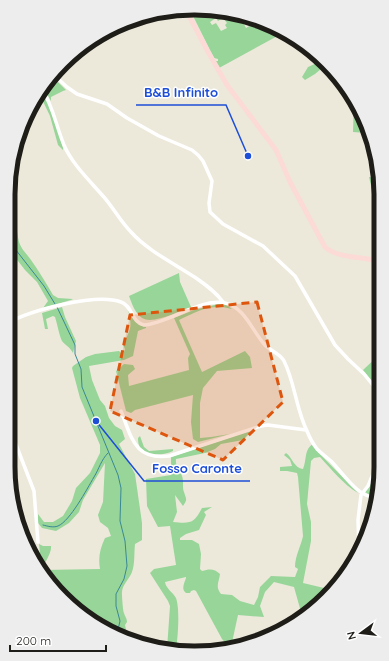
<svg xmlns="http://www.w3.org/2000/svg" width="389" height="661" font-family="Quicksand,sans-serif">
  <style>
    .green { fill: #98d599; fill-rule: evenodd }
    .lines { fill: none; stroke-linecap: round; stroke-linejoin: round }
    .stream { stroke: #398896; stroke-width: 1 }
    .minor { stroke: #fff; stroke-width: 3.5 }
    .secondary { stroke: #fcdad6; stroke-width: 5 }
    .marked { fill: #de560d; fill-opacity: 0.2; stroke: #de560d; stroke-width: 3; stroke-dasharray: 8 5; stroke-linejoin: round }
    .rim { fill: none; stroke: #1e1d18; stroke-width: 5 }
    .leader { fill: none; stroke: #1d4ed8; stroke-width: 1.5 }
    .callout-dot { fill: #1d4ed8; stroke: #fff; stroke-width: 1.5 }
    .callout-label { font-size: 13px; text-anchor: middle; font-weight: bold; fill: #1d4ed8; stroke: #fff; stroke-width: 3; stroke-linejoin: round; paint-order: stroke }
  </style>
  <rect width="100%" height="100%" fill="#ece9db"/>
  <path class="green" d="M191,12h40l8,3 7,13 10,-6 27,11 -64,35 -4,-7h3v-2l-4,-1zM216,18l2,3 5,-3 4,5 -2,2 2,3 -6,3 -5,-8 -4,2 -2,-3z
    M319,62l8,8 -6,-1 -6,5 -10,6 -3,-3 6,-10z
    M53,77l13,13 -3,1 -12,6v4l-8,-14z
    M41,89c11,18 16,39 22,59v2l-5,-5 -8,-29 -11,-23z
    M354,99l2,2 10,32 -13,-1z
    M369,177h10l2,5v26l-5,-1z
    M8,210c10,9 8,20 11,32 2,7 8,12 12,18 8,11 15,23 22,35l5,3 15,1 -2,1 -28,8 5,-7 -11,-19 -12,-12 -17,-22z
    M179,273l1,9 11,25c-12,4 -38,18 -49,11 -7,-5 -10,-14 -13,-22z
    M218,304h7l7,5c-20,-6 -35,2 -53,11l23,52 43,-21 5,6 2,11 -35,3 -14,17 -3,15v35l11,-1 19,-3 -32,8 -5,-3 -2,-17 2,-27 -58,15 -4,3 -5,-2 -10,-40 8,-7 9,1 2,4 -7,6 1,11 60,-16 -1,-12 2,-4 -16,-36 20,-8z
    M62,307l3,10 11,24 -3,12c-3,-6 -8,-8 -11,-12 -2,-3 -5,-18 -7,-24l-2,-1 -7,3 2,10h-3l-3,-16z
    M128,310c5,9 8,15 18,17v1l-8,3 -5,25 -9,4 -35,6 3,14 8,20 5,6 4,12 6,8 7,4 3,9 -6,5 16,30 7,49v17l-7,4c-1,9 0,20 -3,28 -3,8 -11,13 -10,23 0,2 1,17 2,18 1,4 3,5 3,9l-2,3 3,14 -47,-24 -35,-35 -4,-8 -3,-28 4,2h8c1,7 -7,17 -9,24l58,-1c-2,-12 0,-20 5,-31l6,-2 -3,-8 -8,-6 -2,-7 5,-13 2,-39 -22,37 -4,12 -10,11 -13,8 -14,-3 -4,-5v-9l6,8h9l10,-6 9,-15 4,-13 14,-15 10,-20v-8l-20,-47 -8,-30 1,-2 13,-9 9,-3 24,-3 4,4 2,-6 -2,-4c7,-16 10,-17 5,-35z
    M381,353v39l-18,-22z
    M252,430l-9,10 -22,4 -6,5 -10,4 -29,6c-1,7 4,11 6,17 2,5 0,12 2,16 2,7 4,7 -1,14l-8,-11 2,17 -4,10c18,2 21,1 29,-14l10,-1 -8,5 2,3 -7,15 -13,4 -6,4v2h12l7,4 2,10 -1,15 2,2c7,-2 12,-3 18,3 -1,8 -5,13 1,20l11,1 8,6 14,4 4,-8 2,-10 11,-11 24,1 3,-8 -3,-2c0,-11 6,-21 8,-31l-5,-59 -1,-4 -10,-2h-7v-4l12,-1 -2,-6 -6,-5 2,-2c6,4 8,15 17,16 4,-9 1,-20 10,-25l4,7 41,42c-15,-9 -26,-23 -38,-36l-6,1 -3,3 -4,43 4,18v19l-8,42 21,5 4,5 -20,22 -7,-3 -7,-25 -20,-5 -9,10 -5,14 4,11 -26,-2 -7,32h-2l-7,-8 -26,-48 -2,-1 -3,1 -1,2h-4c-5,-4 -2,-9 0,-15v-1l-21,5c1,7 8,10 11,16 4,11 2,39 0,51h-9l3,-43 -2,-5 -18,-28 4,-4 22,-4 -6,-39 -12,1 -11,-21 -1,-27 25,-4v-18z
    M140,436l4,11 5,4 24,-2v2c-12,6 -36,6 -35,-13z
    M381,449v30l-4,17 -7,-1 -5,-3 13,-28z"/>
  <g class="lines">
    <path class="stream" d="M8,219l4,26 32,41 11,18
      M57,307l18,38v9l6,15 1,18 36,88 3,13 -1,33 5,20 2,25 -3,13 -8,15v12l4,15 -3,13
      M43,525c4,1 10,3 15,1 12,-5 29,-37 36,-49 5,-8 7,-17 14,-24"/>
    <path class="minor" d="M55,76l12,11 10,7 30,10 20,14 32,18 33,14 6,5 5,6 9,20 -3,22 1,9 13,12 40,22 32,30 40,69 13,14 16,15 17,21
      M42,89c11,17 14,37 22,56 8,19 26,36 39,51 10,11 17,25 28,36 17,19 44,32 65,46 10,7 20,14 27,24
      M8,323c23,-13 88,-30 113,-21 12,4 10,20 23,23 23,-1 58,-28 81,-22 19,4 27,27 39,41 6,7 16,9 20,17 11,22 12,48 23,70 2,5 6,13 10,18 4,4 9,8 14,12 12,12 27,37 46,37
      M121,411c11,27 13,49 48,45l92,-30 7,-1 38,5
      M8,424l26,67 4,51
      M359,551l-1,-31 3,-25 7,-9 5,-12 8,-34"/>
    <path class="secondary" d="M187,12l20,38 20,35 49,65 14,32 35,65c13,12 39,9 56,15"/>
  </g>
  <path class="marked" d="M257,302l26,100 -60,58 -113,-49 20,-96z"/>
  <path d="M0 0H389V661H0ZM194 15H195A179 179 0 0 1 374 194V467A179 179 0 0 1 195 646H194A179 179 0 0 1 15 467V194A179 179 0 0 1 194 15Z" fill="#ededed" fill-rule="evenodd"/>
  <path class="rim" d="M194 15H195A179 179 0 0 1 374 194V467A179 179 0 0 1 195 646H194A179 179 0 0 1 15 467V194A179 179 0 0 1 194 15Z"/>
  <path class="leader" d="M248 156L226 105H136M96 421L144 481H250"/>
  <g class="callout-dot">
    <circle cx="248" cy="156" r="4"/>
    <circle cx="96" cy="421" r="4"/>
  </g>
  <g class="callout-label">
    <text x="181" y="97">B&amp;B Infinito</text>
    <text x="197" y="473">Fosso Caronte</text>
  </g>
  <g transform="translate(361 633) rotate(255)" stroke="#ffffff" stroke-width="3" paint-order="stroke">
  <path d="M0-3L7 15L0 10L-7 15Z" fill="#1e1d18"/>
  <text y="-6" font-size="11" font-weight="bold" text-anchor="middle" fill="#1e1d18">N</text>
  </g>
  <path d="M10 645v6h96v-6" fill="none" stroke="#1e1d18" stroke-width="2"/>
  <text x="16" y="645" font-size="12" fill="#1e1d18" stroke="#ffffff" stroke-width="3" paint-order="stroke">200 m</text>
</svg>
